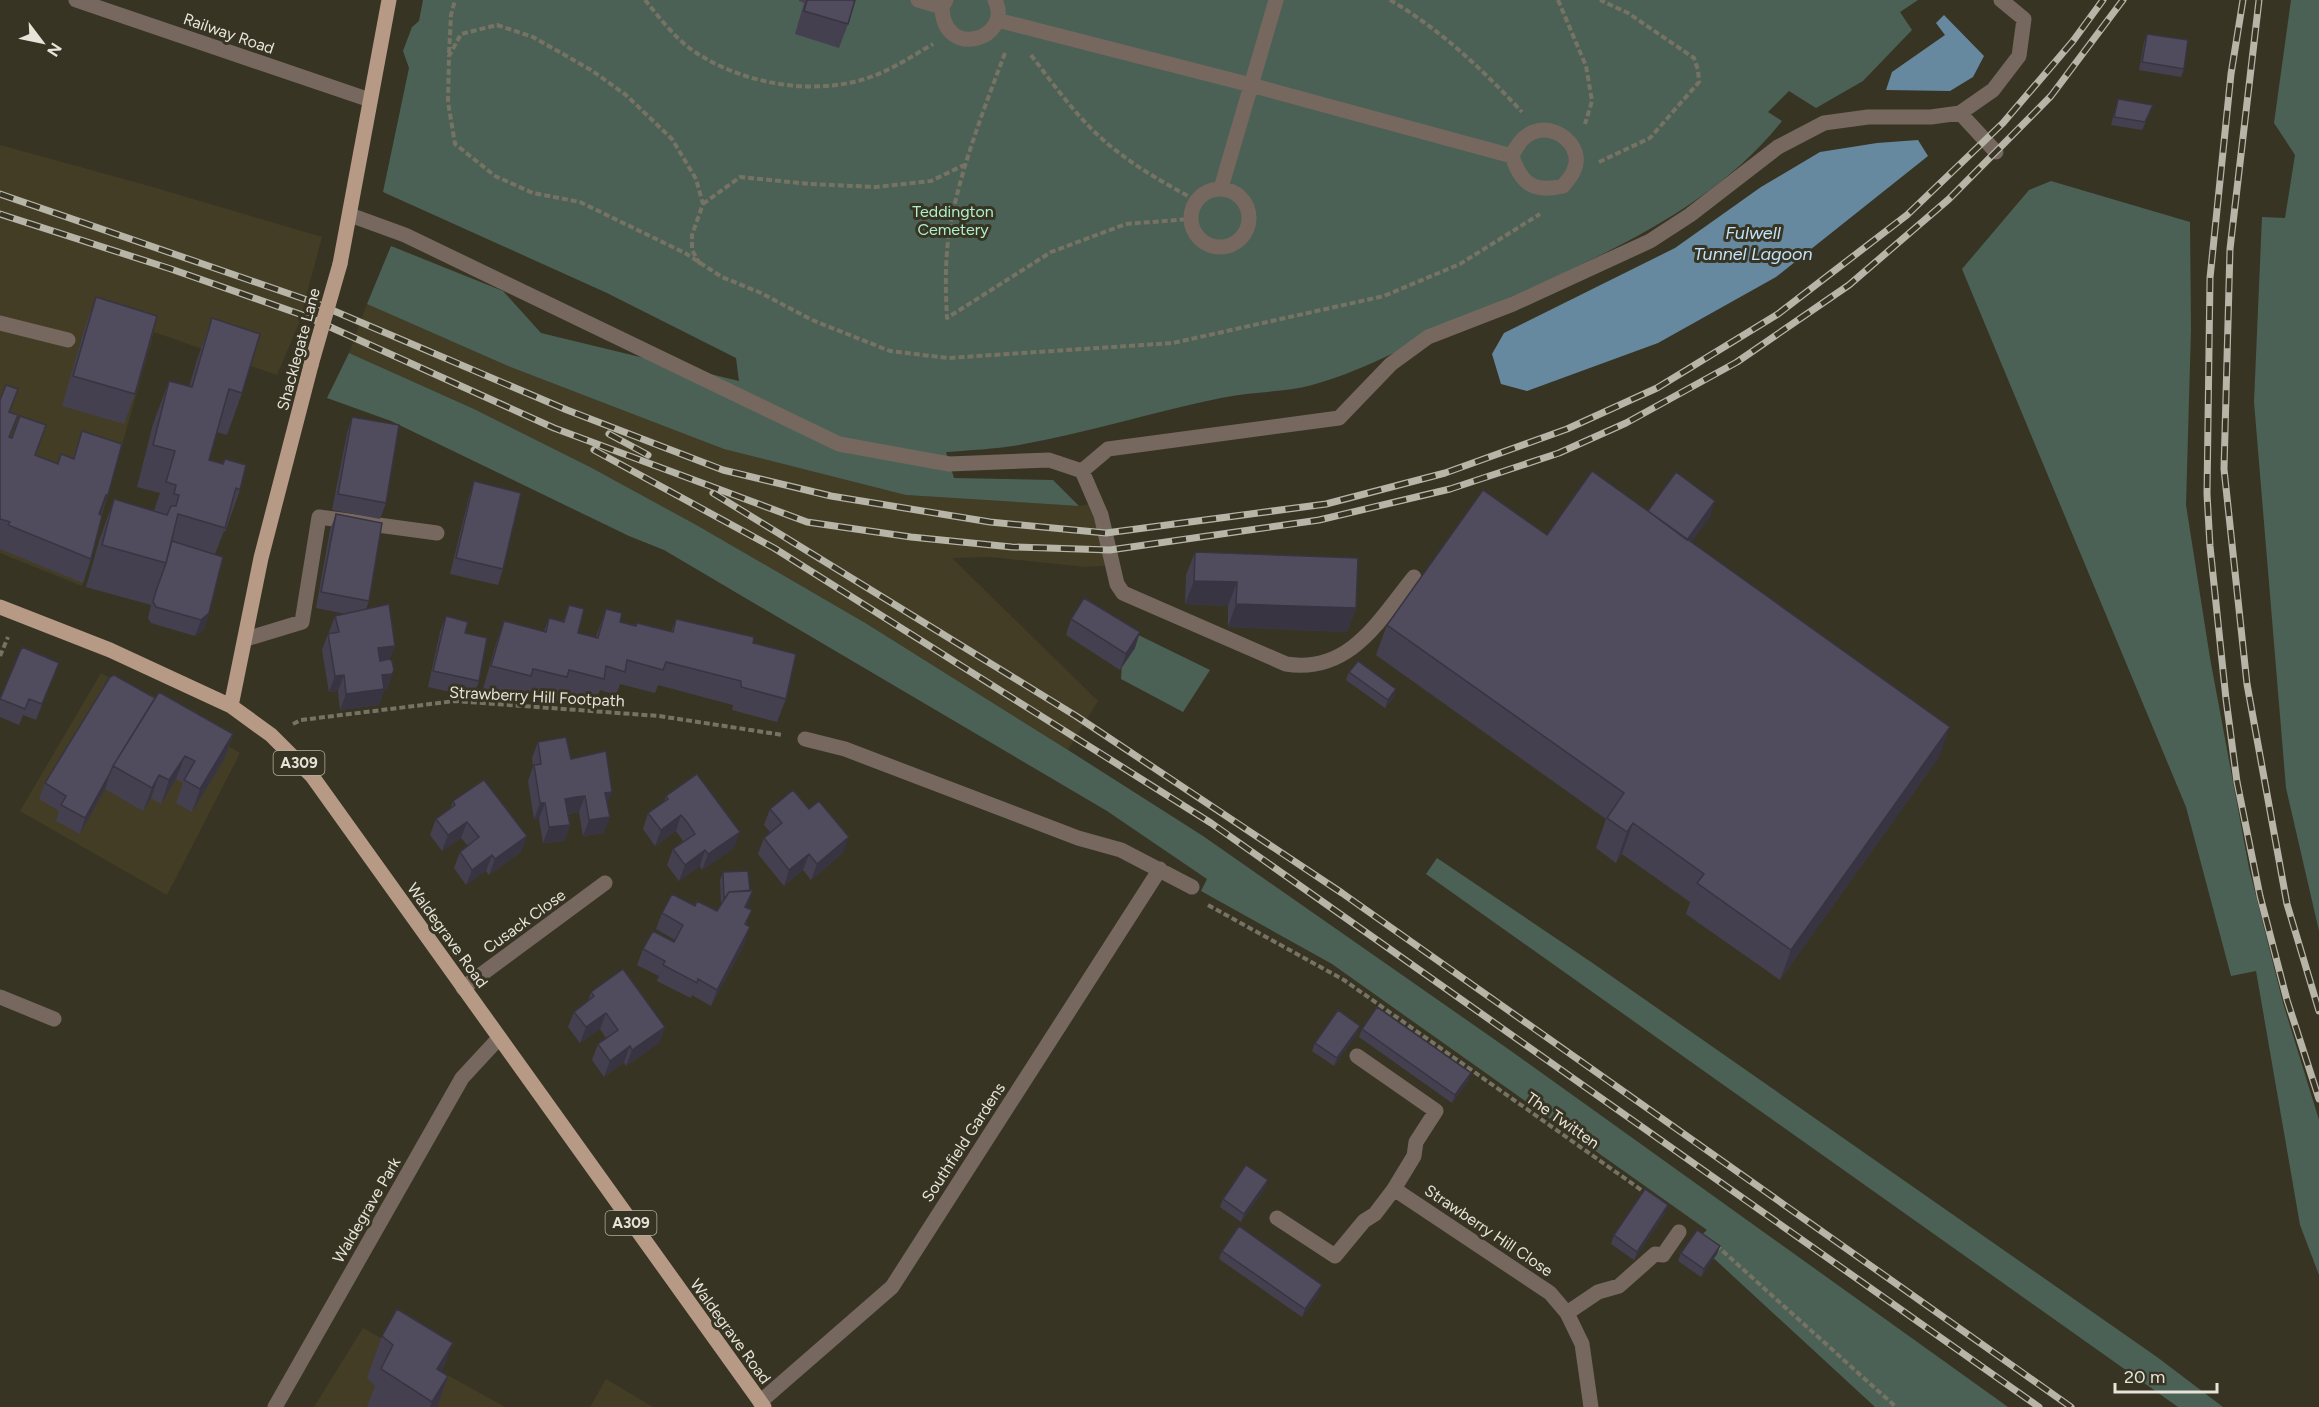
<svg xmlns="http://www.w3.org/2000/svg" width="2319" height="1407" font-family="Figtree,sans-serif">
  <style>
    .built { fill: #433d25 }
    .green { fill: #4b6155 }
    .water { fill: #6689a0 }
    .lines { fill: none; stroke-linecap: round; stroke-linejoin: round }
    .path { stroke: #767364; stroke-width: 4; stroke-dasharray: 6 3; stroke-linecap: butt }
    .minor { stroke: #76685e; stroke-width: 15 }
    .major { stroke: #b69a85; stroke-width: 15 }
    .rail-casing { stroke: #b7b4a8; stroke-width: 7 }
    .rail { stroke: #383423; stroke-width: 4.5; stroke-dasharray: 14; stroke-linecap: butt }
    .major-bridge { stroke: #b69a85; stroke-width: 15 }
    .wall { fill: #454050 }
    .shaded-wall { fill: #383441 }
    .building { fill: #504b5d; stroke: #383441; stroke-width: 1.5 }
    .labels { text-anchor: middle; stroke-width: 6; stroke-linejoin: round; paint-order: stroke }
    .shield { fill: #383423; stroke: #b2afa2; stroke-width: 1.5 }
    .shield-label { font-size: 15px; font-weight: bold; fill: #e6e4d9 }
    .street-label { font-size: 16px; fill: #e6e4d9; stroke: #383423 }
    .park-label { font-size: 16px; fill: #aef0cc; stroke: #383423 }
    .water-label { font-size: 18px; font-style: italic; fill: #c0e3fb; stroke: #383423 }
  </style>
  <rect width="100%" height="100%" fill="#383423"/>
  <path class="built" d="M0,145l149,41 173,51 -23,86 -22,52 -123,-43 -72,254 -82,-33z
    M367,304l141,62 398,129 173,11 18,-3 16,62 -27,2 -96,-10 -38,1 146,143 -30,49 -201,-126 -170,-98 -107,-59 -116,-58 -125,-56z
    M101,673l139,80 -73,142 -147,-84z
    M363,1328l142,79h-191z
    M606,1379l47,28h-63z"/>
  <path class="green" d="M423,0h1495l-18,12 12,18 -49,51 -47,27 -27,-17 -21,21 14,9c-75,95 -198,142 -305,191 -55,25 -106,57 -165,73 -29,8 -61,6 -91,13 -68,14 -134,35 -202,47 -24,4 -49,5 -73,7l8,26 99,2 26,26 -173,-11 -182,-46 -216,-83 -141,-62 24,-58 112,45 38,42 198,48 -3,-23 -129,-65 -224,-101 26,-124 -6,-17 9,-24 7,-6z
    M2291,0h28v931l-33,-143 -32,-386 8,-185 23,1 10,-63 -21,-32z
    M2051,181l139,41 1,107 -5,176 24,153 39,210 34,135 36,117v155l-19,-50 -44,-254 -25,5 -45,-169 -224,-538 67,-79z
    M349,353l125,56 116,58 108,59 169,98 201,126 135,86 308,215 497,356h-133l-180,-166 12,-11 -375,-266 -131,-73 6,-12 -100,-68 -443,-261 -35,-14 -238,-115 -64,-23z
    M1124,628l86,42 -27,42 -62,-33z
    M1437,858l157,106 563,393 66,50h-45l-752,-533z"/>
  <path class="water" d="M1944,15l40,41 -11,21 -23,14 -64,-1 6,-18 53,-37 -9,-12z
    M1918,140l10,16 -152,121 -118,66 -131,48 -26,-7 -9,-30 12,-21 171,-85 86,-61 59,-35 57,-9z"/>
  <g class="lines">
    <path class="path" d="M645,0c14,17 29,37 47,50 51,35 126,48 184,25 20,-8 38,-20 57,-31
      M1390,0c50,29 93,70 132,112
      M1558,0l28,66 6,35 -7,23
      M449,53l2,-38 4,-15
      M1005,53c-20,53 -41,107 -53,163 -7,33 -7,69 -5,102l104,-66 75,-28 64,-5
      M1031,55c26,34 52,71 87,97 24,19 52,34 79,49
      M1599,162l51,-24 49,-56 -1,-12 -4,-12 -66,-45 -28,-13
      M703,204l37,-27 70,7 66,3 55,-6 33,-16
      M700,264l-8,-14v-15l11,-31 -7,-25 -24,-40 -46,-44 -35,-25 -58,-33 -36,-12 -36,9 -12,22 -1,46 7,42 40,32 38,17 47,9 105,51 37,24 39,16 51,27 78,31 58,7 225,-15 211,-47 76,-32 80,-50
      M0,656l8,-19
      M293,724l8,-4 154,-19 204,15 124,19
      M1208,905l136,75 303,214
      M1716,1245l180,162"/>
    <path class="minor" d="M76,0l294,100
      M918,0l24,7
      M946,0l-4,7c1,54 72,32 53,-7
      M997,20l254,65 261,71c9,28 22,37 51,30 4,-5 9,-10 11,-16 14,-30 -41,-65 -62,-14
      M1960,113l36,39
      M1221,188l55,-188
      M1191 218a29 29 0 1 1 58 0a29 29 0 1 1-58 0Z
      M350,215l55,20 434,209 110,20 100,-4 33,11 19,44 16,69 6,9 163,71c64,10 93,-44 128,-87
      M0,323l68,17
      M1082,471l26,-22 231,-31 52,-54 37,-27 85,-33 137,-63 40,-26 88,-68 46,-24 44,-6h63l29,-4 33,-23 26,-34 5,-37 -23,-19
      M246,639l56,-17 17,-105 118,16
      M805,739l40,10 233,89 43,12 71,37
      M463,988l142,-105
      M0,997l54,22
      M1394,1189l156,104 17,20 15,31 9,63
      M1277,1218l58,38 29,-35 11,-7 19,-25 20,-33 2,-14 20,-31 -79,-55
      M1567,1313l31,-21 21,-6 36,-32 8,1 16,-23
      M760,1402l132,-115 268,-418
      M275,1407l187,-329 37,-40"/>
    <path class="major" d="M340,264l49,-264
      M0,607l110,43 121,56 40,29 41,41 452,631
      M231,706l30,-148 50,-193"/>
    <g class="rail-casing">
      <path id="rail" d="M2243,0l-12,74 -21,204 -3,216 3,52 16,153 11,83 23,114 27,104 32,99
        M2259,0l-29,249 -6,220 23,215 40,220 32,107
        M0,194l313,108 254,108 156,60 108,26 159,26 116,11 220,-29 119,-31 122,-44 90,-41 121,-74 129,-99 96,-92 70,-82 30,-41
        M0,214l171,55 137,48 246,111 253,94 104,15 101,10 98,3 209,-30 131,-31 109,-36 67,-30 111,-61 112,-77 100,-86 102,-103 72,-96
        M609,434l39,21
        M594,450l180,98 437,275 828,584
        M713,493l363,223 266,177 729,514"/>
    </g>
    <use href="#rail" class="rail"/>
    <path class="major-bridge" d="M311,365l29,-101"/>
  </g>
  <path class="wall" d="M799,0h56l-7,24 -9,24 -44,-14 9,-31 -5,-2z
    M2147,34l37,35 -3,8 -42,-7 5,-28z
    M2118,99l32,14 -8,17 -31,-5z
    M96,297l39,97 -11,30 -62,-18 23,-79z
    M212,318l30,75 -15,42 -10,-3 -8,28 31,30 -15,42 -1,-1 -9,23 -6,59 -5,16 -9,7 -44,-13 -3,-5 3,-13 -65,-18 13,-46 15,-42 40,12 6,-18 -23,-6 16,-63 16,-43 20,6 8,-27z
    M18,389l-8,23 -1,25 3,1 8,-22 16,39 22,9 3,-10 12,4 9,-27 26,64 -7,20 -10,44 -8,24 -83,-34v-149z
    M352,417l34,86 -6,16 -48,-9 15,-77z
    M474,481l29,88 -5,16 -48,-11 19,-77z
    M1648,511l62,6 -19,25 248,215 -159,223 -94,-66 4,-12 -68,-48 -6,9 -20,-15 10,-29 -230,-164 11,-30 160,-90z
    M336,514l33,87 -3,8 28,61 -6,16 -2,4h-2l-5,15 -39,5 -2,-19 -9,1 -7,-42 6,-16h2l-1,-2 6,-16 11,-2 -30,-6 14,-78z
    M1195,552l161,56 -9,24 -119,-5v-21l-43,-2 1,-29z
    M569,605l9,28 18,4 10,-28 14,13 51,10 5,-13 77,24 33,56 -9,23 -45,-12 1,-5 -75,-20 -3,8 -35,-9 -4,11 -16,-5 -5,12 -34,-9 -3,8 -33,-8 -2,6 -40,-10 13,-45 8,-23 40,10 5,-13 14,3z
    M446,616l19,17 14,48 -6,16 -45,-10 12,-55z
    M1071,619l64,29 -15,22 -54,-35z
    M22,647l31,32 -17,41 -13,-5 -4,10 -19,-8v-17z
    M1349,672l45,25 -9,11 -39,-28z
    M155,698l78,36 -8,24 -33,54 -16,-9 7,-20 -7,-4 -15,25 -10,-6 -8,13 -38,-22 -25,45 -24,-13 3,-10 -20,-12 6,-16z
    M538,742l33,17 36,46 -3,28 -21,3 -4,-24 -11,2 2,11 -6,16 -21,2 -4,-24h-5l-6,-38 5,-14 -1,-9z
    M666,796l68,52 -32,22 -2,-4 -21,15 -12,-16 6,-16 10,-8 -2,-3 -5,-7 -21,15 -12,-17 5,-16 16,-11z
    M453,801l68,51 -32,23 -3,-4 -20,14 -12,-17 6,-16 8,-6 -7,-8 -19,13 -12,-16 6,-16 14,-10z
    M770,809l73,44 -32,27 -8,-10 -19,16 -26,-32 6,-16 6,-6 -6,-7z
    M723,872l24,36v17l-2,18 -34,63 -19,-11 -1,3 -34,-17 2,-5 -22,-11 6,-16 31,-7 1,-2 -19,-11 6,-16 33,-7 22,5 4,-7 -1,-24z
    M591,992l74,35 -6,16 -33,23 -2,-4 -20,15 -12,-17 6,-16 8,-6 -6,-9 -20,14 -12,-16 6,-15 14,-11z
    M1362,1029l109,44 -3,8 -16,22 -93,-66z
    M1357,1034l-23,32 -22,-15 3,-8z
    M1268,1180l-3,8 -24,34 -21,-15 3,-8z
    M1665,1213l-31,47 -23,-16 3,-9z
    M1222,1251l97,42 -17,24 -83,-58z
    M1681,1253l36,1 -16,23 -23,-16z
    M382,1336l66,40 -11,31h-70l8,-21 -8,-8z"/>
  <path class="shaded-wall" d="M106,495h2l-9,24h-2z
    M1715,501l-5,16 -30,41 5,-16z
    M1194,581l43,1 -9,24 -43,-2z
    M1236,604l120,4 -9,24 -119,-5z
    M209,613l-5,16 -9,7 6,-16z
    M1140,632l-5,16 -15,22 6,-16z
    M395,646l-6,16 -17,2 6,-16z
    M59,663l-6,16 -17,41 6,-16z
    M394,670l-6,16 -2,4h-2l-5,15 -39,5 6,-16 36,-19z
    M344,675l-6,16 -9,1 6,-16z
    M1396,689l-2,8 -9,11 3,-8z
    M1950,727l-11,30 -159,223 11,-30z
    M233,734l-8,24 -33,54 8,-23z
    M185,756l-9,23 -15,25 8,-24z
    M110,773l-5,16 -25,45 5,-16z
    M159,775l-8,23 -8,13 9,-23z
    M612,792l-6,16 -1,-15z
    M585,796l-6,16 -20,3 6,-16z
    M540,803h5l-6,16h-5z
    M681,815l-5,16 -21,15 6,-16z
    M610,817l-6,16 -21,3 6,-16z
    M467,822l-6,16 -19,13 6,-16z
    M1633,823l-11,31 -6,9 11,-31z
    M570,825l-6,16 -21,2 6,-16z
    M740,832l-6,16 -32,22 6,-16z
    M527,836l-6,16 -32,23 6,-16z
    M849,837l-6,16 -32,27 6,-16z
    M705,850l-5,16 -21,15 6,-16z
    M809,854l-6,16 -19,16 5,-16z
    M492,855l-6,16 -20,14 6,-15z
    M753,890l-5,16 -9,17 6,-16z
    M750,927l-5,16 -34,63 6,-16z
    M606,1013l-6,16 -20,14 6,-16z
    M1360,1026l-3,8 -23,32 3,-8z
    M665,1027l-6,16 -33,23 6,-16z
    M630,1046l-6,16 -20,15 6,-16z
    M1471,1073l-3,8 -16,22 3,-8z
    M1268,1180l-3,8 -24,34 3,-8z
    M1668,1205l-3,8 -31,47 3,-8z
    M1720,1246l-3,8 -16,23 3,-8z
    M1322,1285l-3,8 -17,24 3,-8z
    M453,1343l-16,42v-16z
    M448,1376l-11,31h-7l2,-5z"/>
  <path class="building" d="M807,0h48l-7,24 -44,-13z
    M2147,34l41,6 -4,29 -42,-7z
    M2118,99l35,6 -8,17 -31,-5z
    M96,297l61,19 -22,78 -62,-18z
    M212,318l48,16 -18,59 -13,-4 -20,71 14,4 2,-5 21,6 -6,25 -4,-2 -11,40 -47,-14 -12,49 -64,-18 12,-46 53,16 4,-9h5l3,-11 -5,-1 2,-9 -10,-3 9,-31 -22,-6 16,-64 23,6z
    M6,385l12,4 -9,23 9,3 -9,22 3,1 8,-22 26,9 -11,30 23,9 3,-10 13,5 8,-28 40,13 -14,51h-2l-7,19 3,2 -11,43 -83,-34 2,-3 -10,-3v-119z
    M352,417l47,8 -13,78 -48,-9z
    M1592,471l358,256 -159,223 -94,-67 7,-9 -71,-51 -6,9 -20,-14 17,-25 -237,-168 96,-135 64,45z
    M1676,472l39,29 -28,39 -39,-29z
    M474,481l47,12 -18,76 -47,-11z
    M336,514l46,9 -13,78 -48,-9z
    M172,541l51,16 -14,56 -8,7 -45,-13 -3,-5 3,-11 10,-28z
    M1195,552l163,6 -2,50 -120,-4 1,-22 -43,-1z
    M1084,598l56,34 -14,22 -55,-35z
    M389,604l6,42 -17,2 2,13 9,-2 3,2 2,9 -2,4 -10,1 2,14 -38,5 -2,-19 -9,1 -7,-42 11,-2 -4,-16z
    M569,605l15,4 -6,24 20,5 8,-29 16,4 -2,9 16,4 1,-3 36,9 3,-13 78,18 -1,6 43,11 -10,45 -45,-12v-6l-75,-19 -3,8 -36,-10 -2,12 -19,-6 -2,13 -35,-9 -2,7 -34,-8 -2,7 -40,-10 13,-45 42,11 3,-14 15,4z
    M446,616l22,6 -3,11 22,5 -8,43 -46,-10z
    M22,647l37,16 -17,41 -13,-5 -4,10 -25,-10z
    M1358,661l38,28 -8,11 -39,-28z
    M114,675l41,23 -42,68 -3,7 -25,45 -24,-13 5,-9 -21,-13 65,-106z
    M159,692l74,42 -33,55 -16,-9 11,-19 -10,-5 -16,24 -10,-5 -7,13 -39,-22z
    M566,737l5,22 35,-8 6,41 -7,1 5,24 -21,3 -4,-24 -9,1 -11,2 5,26 -21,2 -4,-24h-5l-6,-38 7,-1 -3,-22z
    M697,774l43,58 -32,22 -3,-4 -20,15 -12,-16 22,-15 -8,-12 -6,-7 -20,15 -13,-17 20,-14 -2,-3z
    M484,780l43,56 -32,23 -3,-4 -20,15 -12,-18 19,-15 -12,-15 -19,13 -12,-16 19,-14 -2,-4z
    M793,790l16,19 10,-8 30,36 -32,27 -8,-10 -20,16 -25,-32 18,-15 -12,-14z
    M748,871l2,20 -21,1 -5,7 -1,-27z
    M753,890l-8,17 7,3 -7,14 5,3 -33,63 -19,-11 -1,4 -34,-18 2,-4 -22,-12 10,-18 21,11 9,-17 -21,-12 10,-19 23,12 2,-5 20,10 12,-19z
    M623,969l42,58 -33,23 -2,-4 -20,15 -12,-17 20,-14 -12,-17 -20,14 -12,-15 20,-16 -3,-4z
    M1377,1007l94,66 -16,22 -93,-66z
    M1338,1010l22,16 -23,32 -22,-15z
    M1246,1165l22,15 -24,34 -21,-15z
    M1645,1189l23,16 -31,47 -23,-17z
    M1239,1226l83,59 -17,24 -83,-58z
    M1697,1230l23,16 -16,23 -23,-16z
    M397,1309l56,34 -16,26 11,7 -16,26 -51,-33 12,-24 -11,-9z"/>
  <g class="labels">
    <g class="shield">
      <rect x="273.5" y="751" width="51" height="24" rx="4.5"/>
      <rect x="605.5" y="1211" width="51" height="24" rx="4.5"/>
    </g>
    <g class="shield-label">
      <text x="299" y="768">A309</text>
      <text x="631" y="1228">A309</text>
    </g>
    <g class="street-label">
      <text transform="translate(229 33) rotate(19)" y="6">Railway Road</text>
      <text transform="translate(298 349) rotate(-75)" y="6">Shacklegate Lane</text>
      <text transform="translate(537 696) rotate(3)" y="6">Strawberry Hill Footpath</text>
      <text transform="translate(524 921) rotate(-36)" y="6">Cusack Close</text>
      <text transform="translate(448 935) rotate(54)" y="6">Waldegrave Road</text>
      <text transform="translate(1563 1120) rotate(35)" y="6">The Twitten</text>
      <text transform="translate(963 1142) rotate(-57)" y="6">Southfield Gardens</text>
      <text transform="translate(366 1210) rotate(-60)" y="6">Waldegrave Park</text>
      <text transform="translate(1489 1230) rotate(34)" y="6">Strawberry Hill Close</text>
      <text transform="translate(731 1331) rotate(54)" y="6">Waldegrave Road</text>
    </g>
    <g class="park-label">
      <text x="953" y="217">Teddington<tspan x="953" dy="18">Cemetery</tspan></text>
    </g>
    <g class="water-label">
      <text x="1753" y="239">Fulwell<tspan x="1753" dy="21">Tunnel Lagoon</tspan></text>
    </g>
  </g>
  <g transform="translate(42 42) rotate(122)" stroke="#383423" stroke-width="4.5" paint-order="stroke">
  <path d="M0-4.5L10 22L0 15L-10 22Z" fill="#e6e4d9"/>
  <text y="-9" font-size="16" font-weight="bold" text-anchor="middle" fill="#e6e4d9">N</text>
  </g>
  <path d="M2115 1383v9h102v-9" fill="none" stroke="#e6e4d9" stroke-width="3"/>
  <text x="2124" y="1383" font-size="18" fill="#e6e4d9" stroke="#383423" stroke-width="4.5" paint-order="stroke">20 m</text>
</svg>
